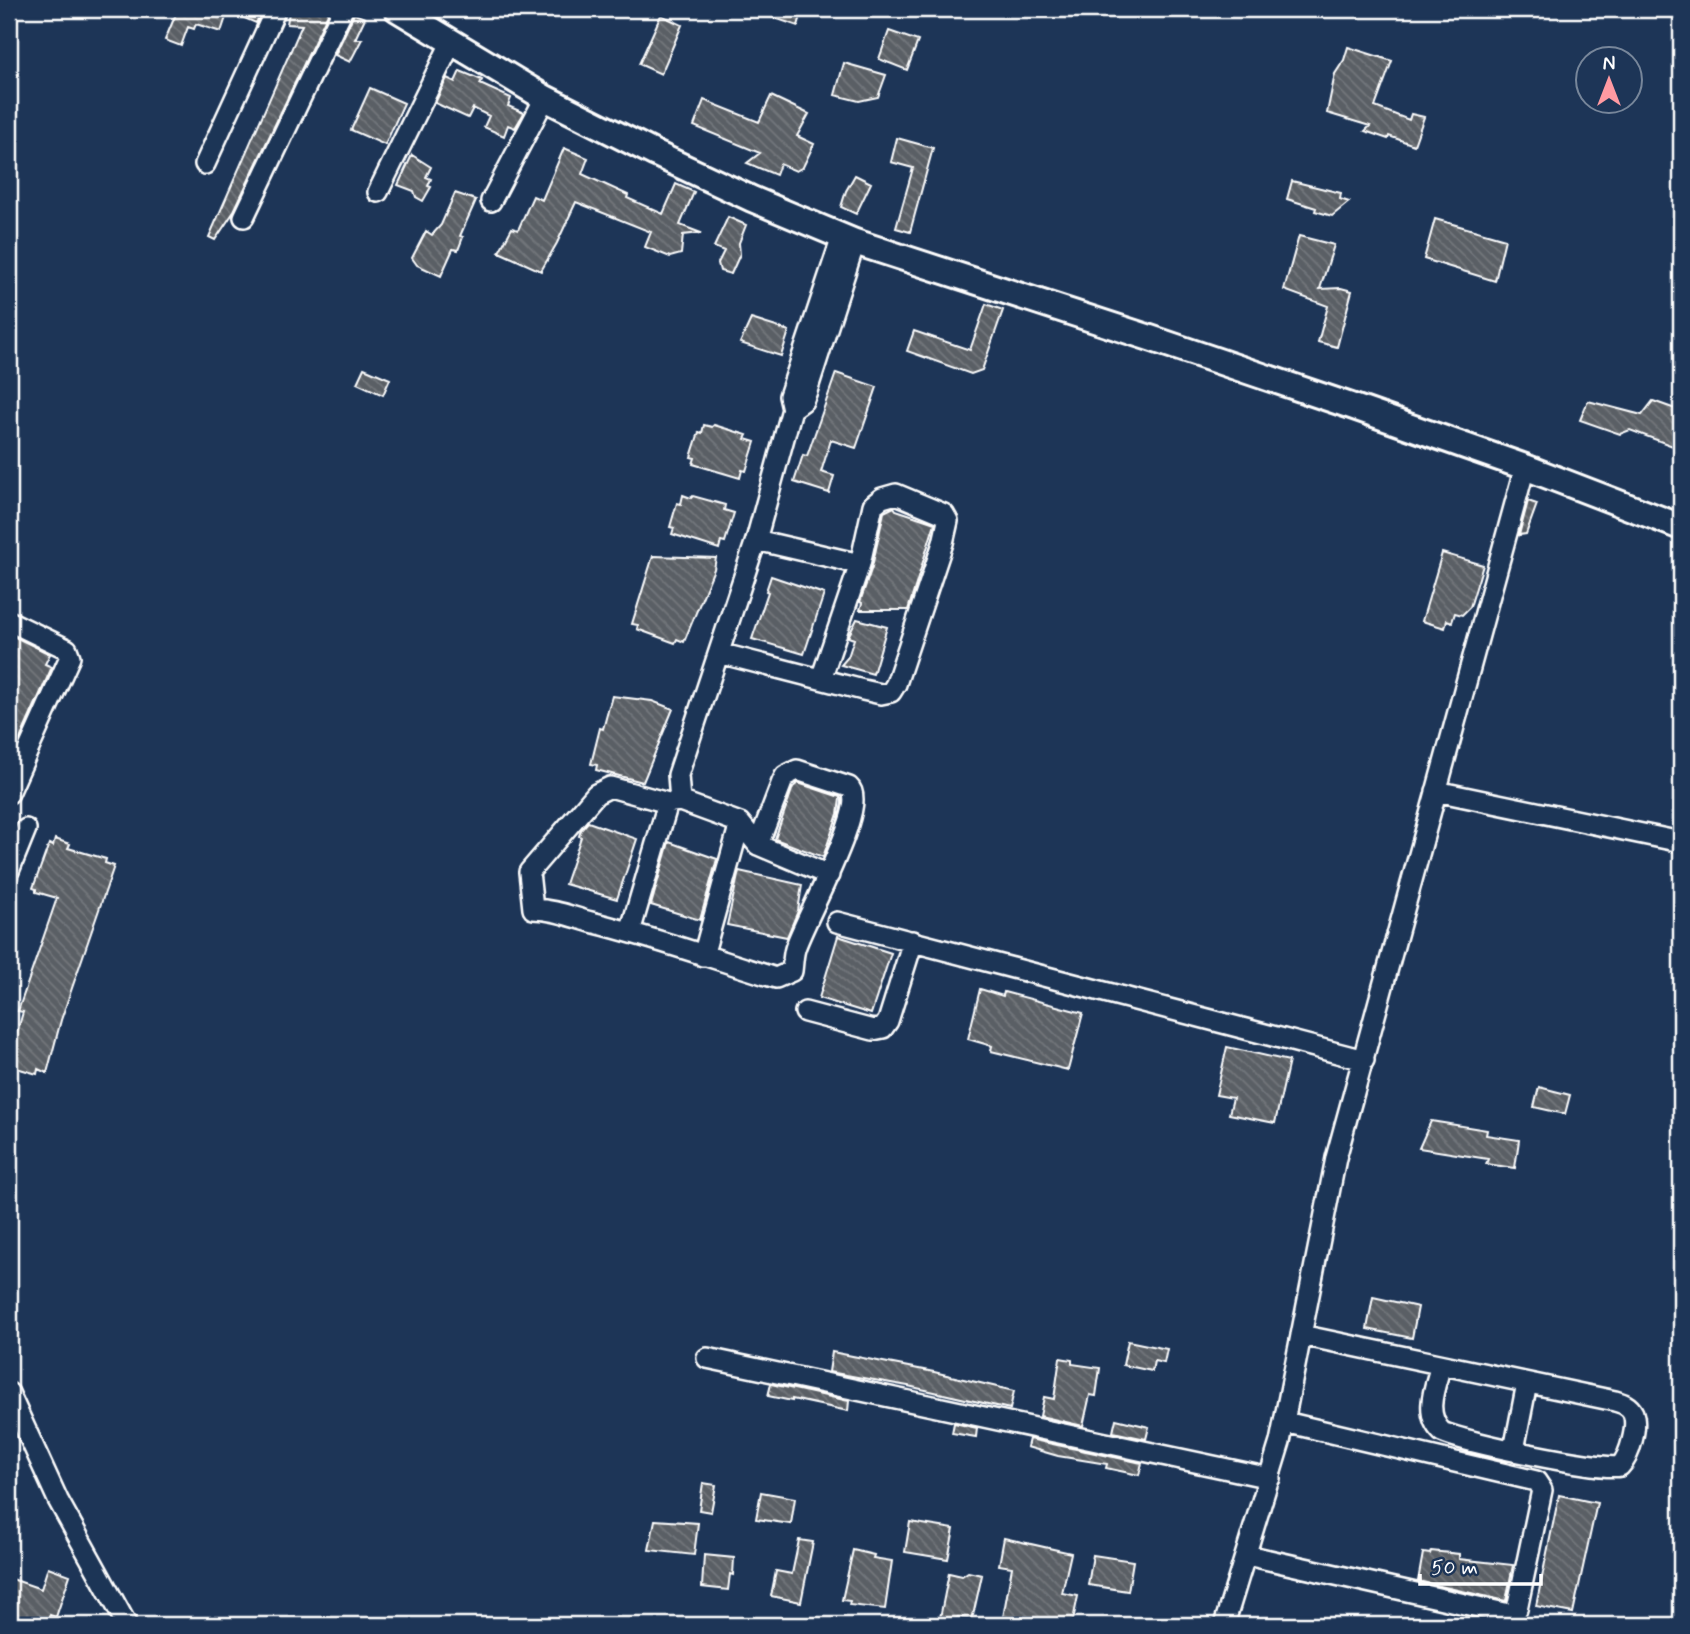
<svg xmlns="http://www.w3.org/2000/svg" width="1690" height="1634" font-family="Mynerve,sans-serif">
  <style>
    .building { fill: url(#building-back-hatch); stroke: #fff; stroke-width: 2 }
    .lines { fill: none; stroke-linecap: round; stroke-linejoin: round }
    .minor-casing { stroke: #fff; stroke-width: 24 }
    .major-casing { stroke: #fff; stroke-width: 30 }
    .minor { stroke: #1d3557; stroke-width: 19 }
    .major { stroke: #1d3557; stroke-width: 24 }
  </style>
  <defs>
    <pattern id="building-back-hatch" width="6" height="6" patternUnits="userSpaceOnUse" patternTransform="scale(1.75)"><rect width="6" height="6" fill="#5a5f65"/><path d="M-1 5l2 2M0 0l6 6M5-1l2 2" fill="none" stroke="#73777c"/></pattern>
  </defs>
  <rect width="100%" height="100%" fill="#1d3557"/>
  <filter id="ink" filterUnits="userSpaceOnUse"><feTurbulence type="fractalNoise" baseFrequency=".0143" numOctaves="2"/><feDisplacementMap in="SourceGraphic" scale="14" xChannelSelector="R" yChannelSelector="G"/><feConvolveMatrix kernelMatrix="1 2 1 2 8 2 1 2 1" color-interpolation-filters="sRGB"/></filter>
  <g filter="url(#ink)">
    <path class="building" d="M178,9h85l-7,14 -28,-12 -7,21 -25,-8 -2,5 -6,-2 -7,19 -16,-6z
      M294,9h36l-97,204 -18,27 -6,-3 93,-212 -15,-1 2,-12z
      M755,9h48l-5,17 -44,-15z
      M354,14l11,4 -10,21h7l-12,23 -15,-7z
      M661,15l21,10 -21,49 -22,-10z
      M889,31l29,10 -11,29 -28,-11z
      M1348,47l44,14 -17,46 34,13 2,-6 13,3 -10,28 -25,-9 -1,3 -23,-8 5,-5 -43,-13 8,-39 9,-14z
      M844,63l42,12 -8,22 -19,4 -24,-6z
      M460,71l22,9 -2,4 31,14 -3,8 16,7 -9,15 -7,-3 -4,11 -20,-9 5,-11 -16,-8 -5,10 -33,-15 12,-25 8,4z
      M370,88l34,15 -19,42 -34,-15z
      M771,96l38,18 -12,22 17,8 -11,23 -7,4 -16,-7 -4,11 -29,-12 13,-10 -66,-27 10,-26 55,22z
      M897,138l36,10 -23,84 -14,-4 17,-60 -22,-6z
      M564,148l24,10 -6,16 46,21 -1,3 36,16 13,-30 18,8 -14,33 21,8 -18,2 -2,19 -11,3 -25,-10 6,-15 -75,-30 -19,41 -16,28 -42,-19 13,-24 6,2 15,-34 9,4z
      M412,155l19,12 -5,10 5,2 -3,7 3,1 -8,14 -7,-4 -2,-6 -16,-6z
      M855,175l16,8 -15,31 -15,-7 5,-16z
      M1292,181l49,12 -1,6 9,3 -17,14 -17,-5 1,-3 -29,-9z
      M455,193l21,7 -16,36 3,1 -5,13 -5,-1 -12,27 -24,-11 -5,-7 14,-27 6,4 9,-10z
      M728,217l18,8 -7,18 1,11 -9,20 -11,-3 -2,-8 6,-12 -10,-4z
      M1435,219l70,20 -10,42 -71,-22z
      M1299,236l35,9 -14,44 21,-1 11,3 -15,56 -19,-5 10,-36 -44,-16z
      M986,304l17,6 -21,60 -11,4 -64,-23 7,-20 56,19z
      M751,319l38,12 -8,25 -41,-13z
      M364,368l26,11 -7,16 -26,-12z
      M836,373l41,14 -21,61 -25,-8 -10,32 13,4 -5,17 -35,-11 9,-27 4,1z
      M1588,401l54,14 11,-14 28,10v38l-51,-19 -10,4 -40,-14z
      M704,425l8,2 2,-2 33,10 -2,4 10,3 -9,29 -4,-1 -2,8 -47,-14 2,-6 -4,-1 8,-25 3,1z
      M683,495l8,3 2,-2 32,9 -1,5 10,3 -9,29 -4,-1 -2,8 -47,-15 2,-6 -4,-1 7,-24 4,1z
      M1528,501l9,3 -11,30 -7,1z
      M894,507l2,3 39,13 -27,87h-48l2,-7 -2,-1 12,-35 12,-55z
      M1442,553l41,12 -13,42 -8,8 -7,-2 -3,9 -5,-2 -2,8 -23,-7z
      M653,556l63,2 -2,11 -30,73 -7,-3 -2,4 -38,-14 1,-4 -6,-1z
      M771,576l53,18 -20,60 -52,-15 16,-47 -2,-1z
      M857,619l30,8 -14,47 -32,-9 7,-8 6,-18 -6,-2z
      M9,634l41,20 -5,10 7,3 -43,97z
      M612,696l40,5 21,8 -30,73 -47,-12 1,-5 -6,-1 9,-36 3,1z
      M798,783l42,14v2l-2,15 -15,43 -48,-18 18,-52z
      M588,822l49,17 -20,60 -52,-15 16,-47 -2,-1 2,-6z
      M55,839l15,5 -2,4 38,11 -1,4 9,3 -53,154 -14,53 -9,-4 -1,5 -24,-7 1,-6 -5,-1v-19l5,2 9,-31 -5,-1 39,-113 -21,-6v-3l-3,-1 16,-44 4,2z
      M669,842l48,17 -17,61 -49,-15z
      M739,871l63,14 -4,26 -11,26 -60,-12z
      M838,936l53,17 -20,61 -52,-16z
      M980,989l23,7 1,-4 79,21 -15,57 -77,-19 1,-5 -24,-7z
      M1227,1047l62,14 -14,62 -46,-9 4,-16 -17,-3z
      M1539,1087l31,8 -5,19 -31,-7z
      M1431,1121l56,9 -1,5 33,5 -4,28 -29,-4 2,-5 -69,-11z
      M1373,1297l45,10 -6,31 -45,-9z
      M1128,1341l39,8 -3,14 -10,-2 -2,10 -29,-6z
      M832,1352l102,20 80,19 -4,18 -102,-23 -79,-14z
      M1060,1358l12,2v4l28,4 -4,28 -6,-1 -7,31 -43,-10 4,-19 10,2z
      M771,1384l78,17 -1,10 -56,-12v2l-24,-5z
      M1116,1419l33,8 -3,12 -33,-7z
      M954,1423l23,5 -1,9 -24,-4z
      M1029,1439l113,24 -3,12 -33,-7 1,-4 -49,-8 -31,-9z
      M703,1483l13,2 -5,27 -12,-2z
      M761,1492l34,6 -4,26 -35,-5z
      M1559,1495l38,8 -24,110 -37,-7z
      M655,1520l43,3 -4,32 -45,-5z
      M910,1522l44,7 -6,30 -43,-7z
      M1004,1538l67,15 -9,40 16,3 -6,29h-55l-15,-2 10,-56 -13,-2z
      M799,1540l14,2 -12,60 -30,-6 5,-25 16,3z
      M853,1550l21,5 -1,3 19,3 -7,48 -36,-4 1,-4 -8,-1z
      M1431,1551l28,3v5l54,6 -7,36 -88,-20 5,-28 7,1z
      M704,1555l30,3 -1,17 -3,-1 -2,16 -26,-3z
      M1093,1555l40,6 -5,30 -40,-6z
      M48,1567l22,8 -14,42 -6,-2 -3,10h-27l-11,-4v-43l32,11z
      M968,1572l14,3 -10,45 -14,-3 -6,4 -12,-3 9,-45 13,3z"/>
    <g class="lines">
      <g class="minor-casing">
        <path id="minor" d="M205,164l71,-155
          M378,192l73,-149
          M491,201l54,-103
          M244,217l99,-208
          M842,237l-53,159 3,13 11,-8 4,-10 48,-149
          M756,540l104,24
          M9,621l58,28 3,8 -61,136
          M719,653l144,37 18,4 10,-2 5,-8 47,-141 5,-22 -4,-7 -48,-20 -14,4 -9,7 -13,59 -39,115
          M1436,791l245,51
          M680,801l-2,-26 78,-235 36,-131
          M758,845l24,-63 3,-6 12,-6 52,17c21,18 -47,137 -54,162 -2,7 -2,15 -3,22l-16,7c-62,-19 -123,-41 -185,-56 -23,-6 -34,-12 -58,-13l-4,-37 67,-78 14,-7 58,16 12,-2 60,22 18,22 71,30
          M9,871l17,-42
          M837,922l527,138
          M630,932l38,-129
          M703,956l37,-133
          M805,1012l68,18 10,-2 5,-7 25,-80
          M1301,1335l314,66c7,2 14,4 18,12 5,13 -3,43 -13,53 -20,5 -156,-24 -178,-34 -19,-18 -7,-45 -1,-67
          M707,1358l563,120
          M9,1393l49,107 69,125
          M1514,1450l13,-67
          M1247,1555l262,59 5,-1 3,-4 25,-119 -6,-9 -251,-59
          M1224,1625l56,-183 56,-284 189,-691"/>
      </g>
      <g class="major-casing">
        <path id="major" d="M397,9l148,89 111,56 96,45 103,43 295,96 201,68 174,61 156,60"/>
      </g>
      <use href="#minor" class="minor"/>
      <use href="#major" class="major"/>
    </g>
  </g>
  <rect width="1690" height="1634" fill="none" stroke="#1d3557" stroke-width="35"/>
  <rect x="18" y="18" width="1655" height="1599" fill="none" stroke="#fff" stroke-width="2.5" filter="url(#ink)"/>
  <g transform="translate(1609 80)"><circle r="33" fill="#1d3557" stroke="#77869a" stroke-width="2"/>
  <path d="M0-5L12 26L0 18L-12 26Z" fill="#ff9aa2"/>
  <text y="-10" font-size="19" font-weight="bold" text-anchor="middle" fill="#ffffff">N</text>
  </g>
  <path d="M1420 1574v10h121v-10" fill="none" stroke="#ffffff" stroke-width="3.5"/>
  <text x="1431" y="1574" font-size="21" fill="#ffffff" stroke="#1d3557" stroke-width="5" paint-order="stroke">50 m</text>
</svg>
